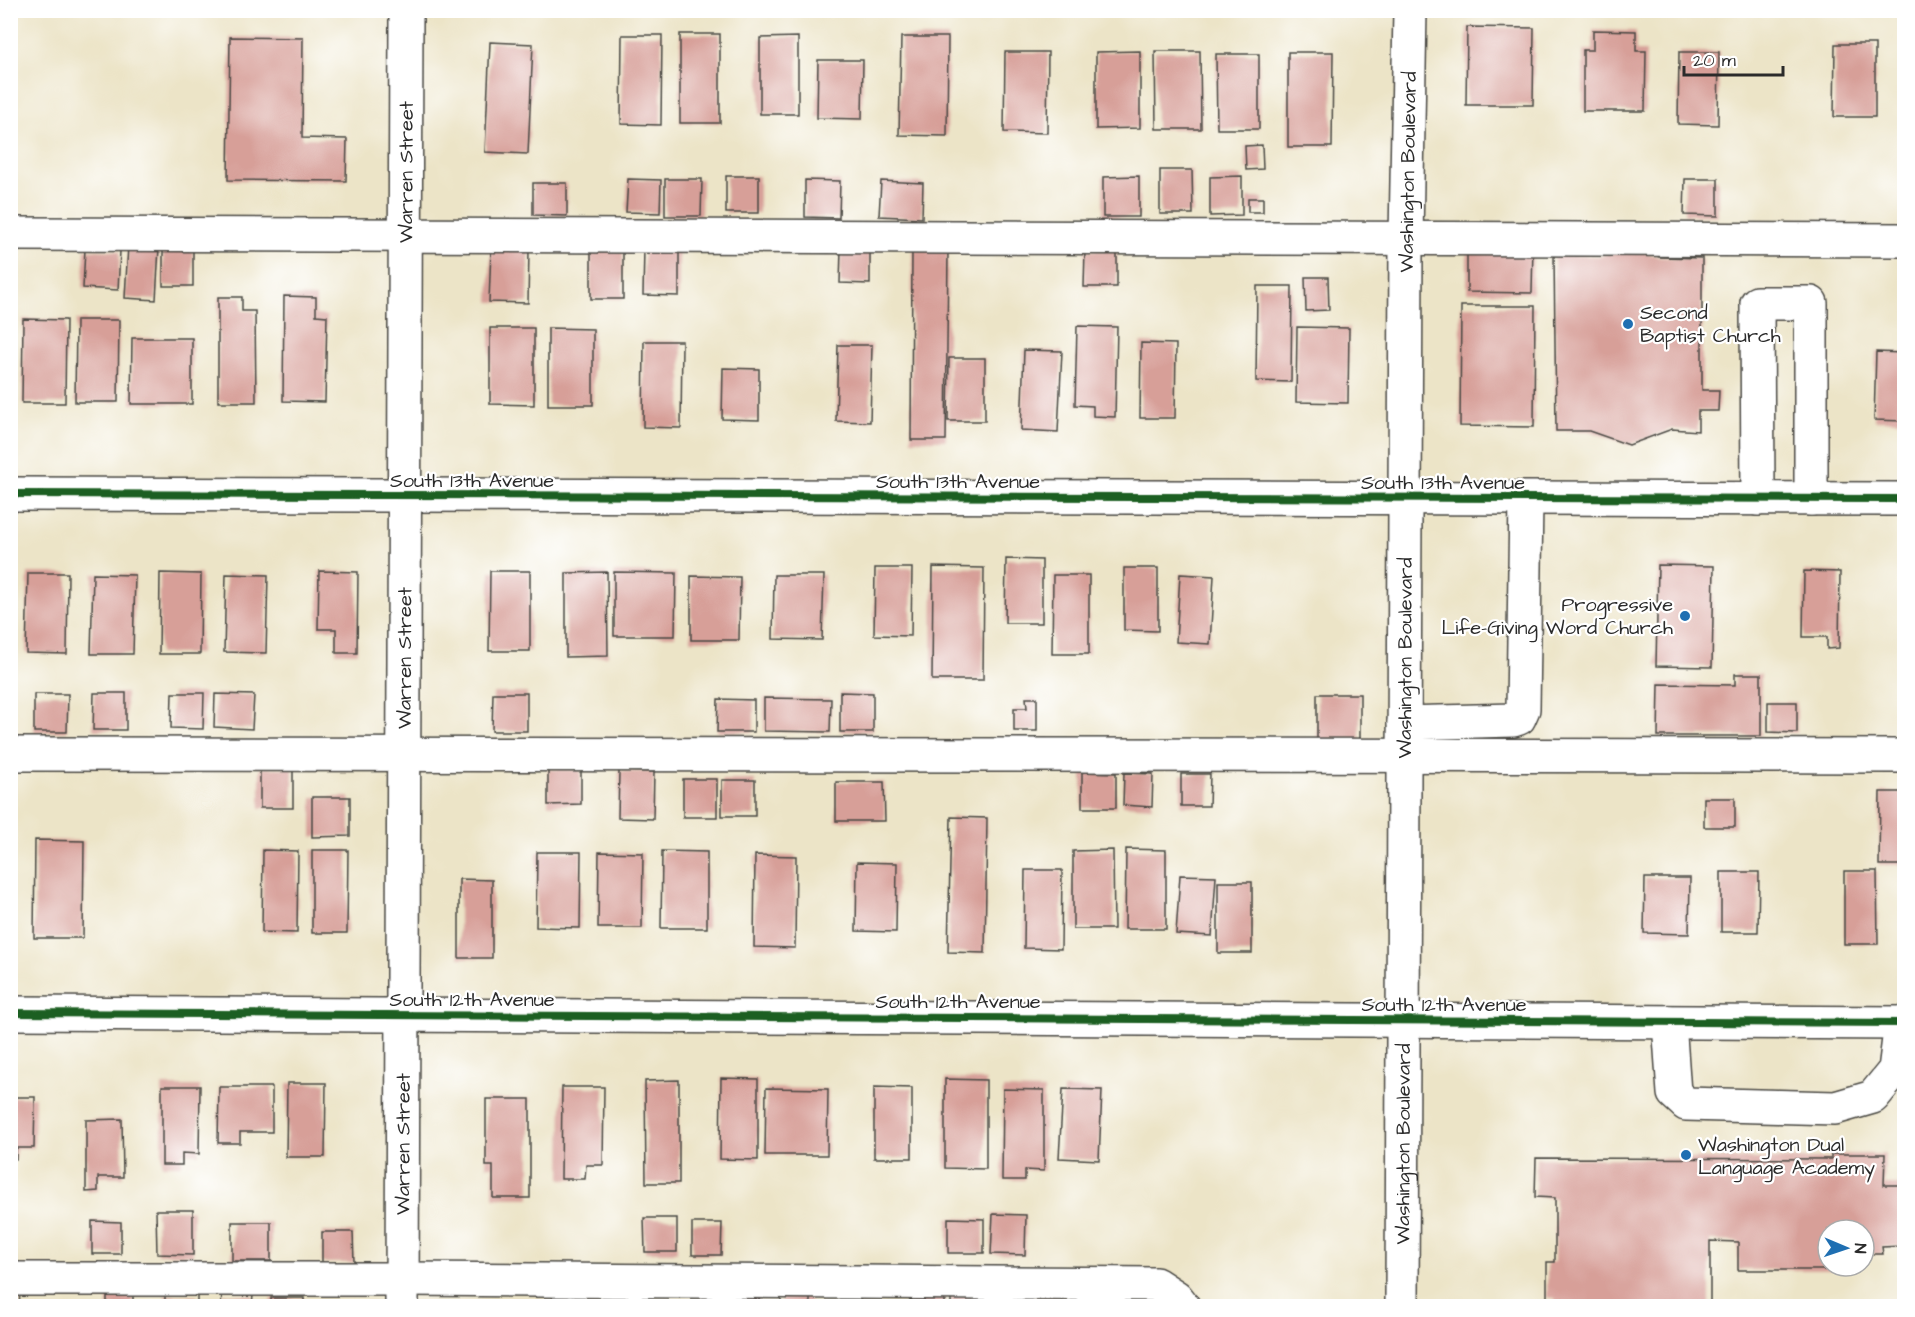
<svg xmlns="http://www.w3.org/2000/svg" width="1915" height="1317" font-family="'Architects Daughter',sans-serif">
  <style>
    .building { fill: #d79f98 }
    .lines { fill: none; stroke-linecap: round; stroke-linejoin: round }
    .minor-casing { stroke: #484742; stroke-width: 36 }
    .minor { stroke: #fff; stroke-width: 33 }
    .cycleway-casing { stroke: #fff; stroke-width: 11 }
    .cycleway { stroke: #1b5e20; stroke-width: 8 }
    .poi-dot { fill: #1f6fb2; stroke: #fff; stroke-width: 2 }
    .labels { text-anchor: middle; stroke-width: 4.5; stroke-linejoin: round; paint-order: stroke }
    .street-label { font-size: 20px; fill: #2b2b2b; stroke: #fff }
    .poi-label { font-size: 20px; fill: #2b2b2b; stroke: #fff; text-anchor: start }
  </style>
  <rect width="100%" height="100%" fill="#fff"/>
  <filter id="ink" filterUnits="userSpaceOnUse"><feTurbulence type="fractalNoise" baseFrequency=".0167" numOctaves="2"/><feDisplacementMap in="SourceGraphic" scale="12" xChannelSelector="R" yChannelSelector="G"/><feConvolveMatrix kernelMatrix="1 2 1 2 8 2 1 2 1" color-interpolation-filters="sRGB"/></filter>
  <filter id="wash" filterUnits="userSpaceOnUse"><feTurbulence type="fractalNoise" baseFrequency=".008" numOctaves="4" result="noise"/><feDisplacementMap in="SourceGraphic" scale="24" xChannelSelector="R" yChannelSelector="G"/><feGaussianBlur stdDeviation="1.35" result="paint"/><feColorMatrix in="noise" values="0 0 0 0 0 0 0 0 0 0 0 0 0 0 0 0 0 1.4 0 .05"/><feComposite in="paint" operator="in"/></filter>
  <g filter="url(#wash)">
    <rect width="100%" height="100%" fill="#ece4c7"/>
    <g id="blocks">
      <path class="building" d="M1467,27l67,1 -1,77h-67z
        M1593,30l43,1v20h10l-1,60h-62v-61h10z
        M680,34h40v89h-40z
        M622,35h40l-1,90 -40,-1z
        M230,37l73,1 -1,100 45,1 -1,42 -118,-1z
        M798,37v77h-38v-76z
        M901,37h47l-1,99 -48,-1z
        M490,42l43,2 -5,110 -43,-2z
        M1835,44h40v73h-41z
        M1140,51v77l-44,1v-77z
        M1155,51h45l1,78h-45z
        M1005,52h43l-1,81 -43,-1z
        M1288,52h45l-1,95h-44z
        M1679,52h40l-1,73 -40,-1z
        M1216,54h43v75h-42z
        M818,60h45l-1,59 -45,-1z
        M1262,145l1,24 -17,1 -1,-24z
        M1160,170h32l1,44h-33z
        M726,176h33v37h-33z
        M1139,176v41h-36v-40z
        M1242,176v39l-32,1v-39z
        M628,179l33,1 -1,33 -34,-1z
        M665,179h37l-1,37h-36z
        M1685,179h33v37l-34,-1z
        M805,180l35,1 -1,37 -34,-1z
        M881,181l42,2 -1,35 -43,-2z
        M533,183h34v33l-34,-1z
        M1248,198h15v14h-15z
        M1467,244l66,1 -1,48 -65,-1z
        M128,245l31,2 -3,53 -31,-2z
        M1628,245l31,12 43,1v132h17l-1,21h-20v20l-26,-2 -43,16 -40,-14h-33l-2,-176 47,1z
        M163,248h30v38h-30z
        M644,248h35v48l-36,-1z
        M85,249l35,2 -2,39 -35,-2z
        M491,249l38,1 -1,53 -39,-1z
        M841,249h29v35l-30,-1z
        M912,249h36l-2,191h-35z
        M591,250l32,1v48h-32z
        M1085,250l32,1v36h-33z
        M1305,277h23l1,33 -23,1z
        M1257,286h35l-1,96 -35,-1z
        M284,296l32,1v18l11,1 -2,86 -42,-1z
        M218,297h24v14h13l1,91h-38z
        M1461,306h74l-1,121 -74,-1z
        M23,319l43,1 -1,83h-43z
        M76,320h43l-1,82h-43z
        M1077,326l40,1 -2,90 -22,-1v-10l-18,-1z
        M1297,327l52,1 -1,75 -52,-1z
        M490,328h44v77l-44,-1z
        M548,328l45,1v76h-45z
        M132,338h60v66h-61z
        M644,341h38l-1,87 -38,-1z
        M1141,343l35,1 -1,74h-35z
        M838,345h34l-2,77 -34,-1z
        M1024,350l38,1 -4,81 -37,-2z
        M1876,352l28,1v68l-30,-1z
        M949,358h36v63h-37z
        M723,368l36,1v51l-37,-1z
        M1006,559l36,1v63h-37z
        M1658,565l56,1 -2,101 -56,-1z
        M933,567l51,1 -1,112h-51z
        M875,568h37l-1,68 -37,-1z
        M1124,568h34v63l-34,-1z
        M319,571l39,1 -1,81h-21v-24h-18z
        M490,571h40v80h-41z
        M1804,571l36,1 -1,76 -12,1v-12h-24z
        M607,572l1,84 -42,1v-84z
        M614,572l62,1 -1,63h-61z
        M28,573h40l-1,81 -41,-1z
        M160,573l41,1 -1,80h-41z
        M93,574l42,1 -2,79h-42z
        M226,574l42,1 -2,78 -42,-1z
        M1180,574l34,2 -4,68 -34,-2z
        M774,575h50l-2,65 -49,-1z
        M1053,575h36v79h-37z
        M691,576l49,1 -1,63h-48z
        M1735,674h26v62h-103l1,-52 76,1z
        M840,692l33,1v39h-33z
        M94,693h32v37h-33z
        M172,693h32l-1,36 -32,-1z
        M493,693h34v38h-35z
        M34,694h34l-1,38h-33z
        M215,694l39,1 -2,34 -38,-2z
        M1317,694h43v47h-43z
        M764,698l67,1 -1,33 -66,-1z
        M1026,698h11v33h-23v-23h13z
        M718,699l36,1v32h-37z
        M1768,702h29v31l-29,-1z
        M260,768h33v40h-33z
        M548,769l33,1v34l-33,1z
        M619,771l35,1 -1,47 -35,-1z
        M1082,772l34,1v35h-34z
        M1124,773l29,1 -1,33 -29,-2z
        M1181,774h29l-1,32h-28z
        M683,779h34v38h-34z
        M722,780h33v36h-33z
        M836,782h48l1,39h-49z
        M1880,792h24v73h-25z
        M312,797h38v39l-38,1z
        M1704,798h31v29h-31z
        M951,817l36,1 -2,135 -37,-1z
        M35,840l49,1 -1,97h-49z
        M1126,849l40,1v79h-41z
        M263,850l35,1 -1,82 -35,-1z
        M312,850h36l-1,83h-35z
        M1113,850l1,79h-41v-78z
        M662,851l45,1v76h-46z
        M537,852h44l-1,76 -44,-1z
        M599,852l44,1 -1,75h-44z
        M755,855l41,1 -1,92 -41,-1z
        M857,862l40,1 -1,69 -40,-1z
        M1025,870h37l-1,79 -37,-1z
        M1844,871h33l1,73h-34z
        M1721,872h38l-1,60h-37z
        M1180,875l36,1 -4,60 -36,-2z
        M1645,878h45l-1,56 -45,-1z
        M459,879l33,1v78h-33z
        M1218,882h34v71h-34z
        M721,1078l37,1v81l-38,-1z
        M945,1079l41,1v89l-41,-1z
        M679,1080v103h-33l-1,-102z
        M287,1083h39l-1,74h-39z
        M162,1086h38l-1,68 -17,-1v12h-20z
        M219,1087h53v45h-32v11h-22z
        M562,1087h42l-1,78h-17l-1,14h-24z
        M874,1087l38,1v70h-38z
        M766,1088l62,1 -1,66h-62z
        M1003,1089l41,1v81l-19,-1v10h-23z
        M1063,1089l39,1 -3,70 -40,-2z
        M10,1097h25l-1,51h-18v11h-6z
        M486,1099h44v99h-37v-32h-7z
        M122,1119l1,58h-25v14l-12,1v-72z
        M1831,1154h54l-1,31h18v61l-20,1 1,7h-19v-24h-36v36h3v4h-93v-28l-28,-1v65h-155v-8h-8v-36h8v-64l-20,-1 1,-39 295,1z
        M156,1210h37v45l-36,-1z
        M993,1214l33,1 -1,40 -34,-1z
        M644,1218h33v34h-32z
        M948,1218l36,1v34h-36z
        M92,1221l29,1v32h-29z
        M232,1222h39v39h-39z
        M692,1223h30l-1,32h-29z
        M322,1232h31l1,31h-32z
        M912,1288l32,1v17h-33z
        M951,1288l34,1 -1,17h-33z
        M10,1293h10l-1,13h-9z
        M222,1294l31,1 -1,11h-31z
        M165,1295l32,1v10h-32z
        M107,1296h26v10h-26z
        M727,1296l32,2v8h-33z
        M781,1296h29v10h-29z
        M1029,1297l33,1v8h-33z
        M271,1298h33v8h-33z"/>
    </g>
  </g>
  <g filter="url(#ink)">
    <use href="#blocks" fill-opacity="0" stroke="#484742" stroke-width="1.5"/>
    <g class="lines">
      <g class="minor-casing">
        <g id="minor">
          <path d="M10,234l1894,6"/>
          <path d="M10,494l1894,5"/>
          <path d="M1758,499l-1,-196h54v196"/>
          <path d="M1404,723l109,-3 6,-2 4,-9 3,-210"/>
          <path d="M10,754l1894,2"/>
          <path d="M10,1013l1894,10"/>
          <path d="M1669,1022l5,71 12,11 149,4 38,-11 22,-27 6,-47"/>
          <path d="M10,1279h393l753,5 20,13 7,9"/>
          <path id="s1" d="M402,1306l4,-1296"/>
          <path id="s2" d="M1402,1306l4,-1068 4,-228"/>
        </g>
      </g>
      <use href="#minor" class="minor"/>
      <g class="cycleway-casing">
        <path id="cycleway" d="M10,494l1894,5
          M10,1013l1894,10"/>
      </g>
      <use href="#cycleway" class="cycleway"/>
    </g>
  </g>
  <g class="poi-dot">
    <circle cx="1628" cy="324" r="6"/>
    <circle cx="1685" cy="616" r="6"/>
    <circle cx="1686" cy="1155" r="6"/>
  </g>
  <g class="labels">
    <g class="street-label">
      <text dy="7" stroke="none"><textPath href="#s2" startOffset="1134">Washington Boulevard</textPath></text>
      <text dy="7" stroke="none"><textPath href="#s1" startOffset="1134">Warren Street</textPath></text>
      <text x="472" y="487">South 13th Avenue</text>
      <text x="958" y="488">South 13th Avenue</text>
      <text x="1443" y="489">South 13th Avenue</text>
      <text dy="7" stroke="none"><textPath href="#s1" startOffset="648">Warren Street</textPath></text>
      <text dy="7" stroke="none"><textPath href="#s2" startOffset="648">Washington Boulevard</textPath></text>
      <text x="472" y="1006">South 12th Avenue</text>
      <text x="958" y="1008">South 12th Avenue</text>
      <text x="1444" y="1011">South 12th Avenue</text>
      <text dy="7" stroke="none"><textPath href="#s1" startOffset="162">Warren Street</textPath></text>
      <text dy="7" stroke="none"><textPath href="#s2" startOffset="162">Washington Boulevard</textPath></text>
    </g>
    <g class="poi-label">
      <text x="1640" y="319">Second<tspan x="1640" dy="23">Baptist Church</tspan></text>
      <text x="1673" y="611" text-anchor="end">Progressive<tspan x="1673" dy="23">Life-Giving Word Church</tspan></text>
      <text x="1698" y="1151">Washington Dual<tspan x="1698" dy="23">Language Academy</tspan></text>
    </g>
  </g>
  <rect width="1915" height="1317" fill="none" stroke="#fff" stroke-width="36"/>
  <g transform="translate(1846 1248) rotate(92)"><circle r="28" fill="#ffffff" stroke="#aaaaaa" stroke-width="1.5"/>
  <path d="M0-4.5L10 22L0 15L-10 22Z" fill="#1f6fb2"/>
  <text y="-9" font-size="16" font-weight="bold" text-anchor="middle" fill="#2b2b2b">N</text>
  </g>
  <path d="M1684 66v9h99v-9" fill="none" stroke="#2b2b2b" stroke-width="3"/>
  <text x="1693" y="66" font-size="18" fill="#2b2b2b" stroke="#ffffff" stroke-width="4.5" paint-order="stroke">20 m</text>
</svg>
